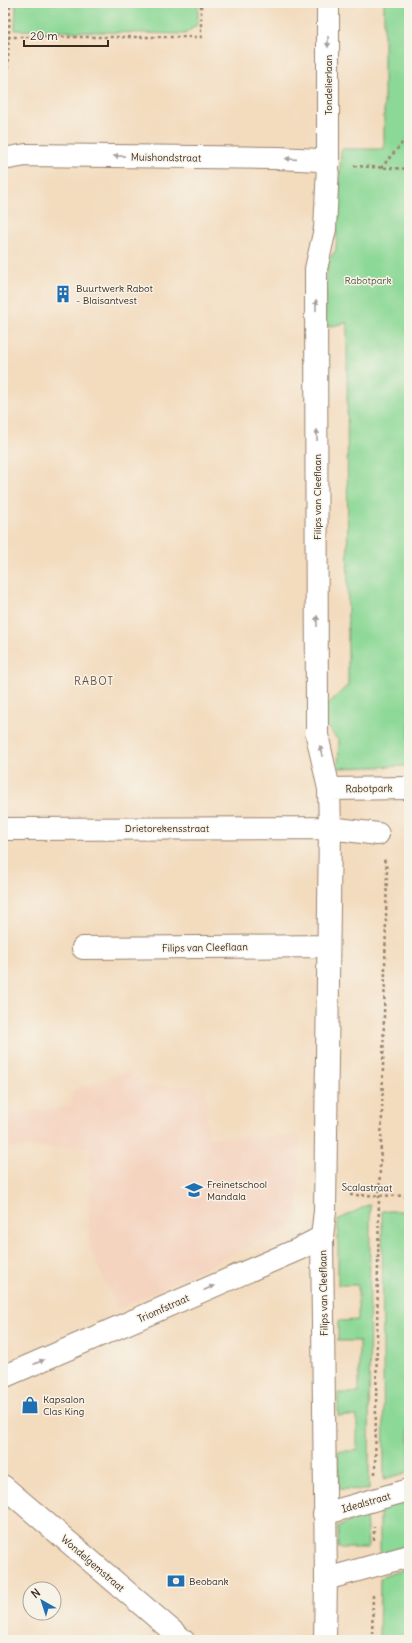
<svg xmlns="http://www.w3.org/2000/svg" width="412" height="1643" font-family="Delius,sans-serif">
  <style>
    .built { fill: #f4d3bf }
    .green { fill: #8cd896; stroke: #64815a }
    .lines { fill: none; stroke-linecap: round; stroke-linejoin: round }
    .minor-casing { stroke: #97826e; stroke-width: 24 }
    .path { stroke: #97826e; stroke-width: 2.5; stroke-dasharray: 3 3; stroke-linecap: butt }
    .minor { stroke: #fff; stroke-width: 22 }
    .oneway { fill: #a79f9a }
    .labels { text-anchor: middle; stroke-width: 3; stroke-linejoin: round; paint-order: stroke }
    .street-label { font-size: 10px; fill: #3b2a1e; stroke: #f7f3e8 }
    .park-label { font-size: 10px; fill: #4f563c; stroke: #f7f3e8 }
    .poi-label { font-size: 10px; fill: #3b2a1e; stroke: #f7f3e8; text-anchor: start }
    .neighbourhood-label { font-size: 11px; letter-spacing: 1px; fill: #6b523e; stroke: #f7f3e8 }
  </style>
  <rect width="100%" height="100%" fill="#f7f3e8"/>
  <filter id="ink" filterUnits="userSpaceOnUse"><feTurbulence type="fractalNoise" baseFrequency=".025" numOctaves="2"/><feDisplacementMap in="SourceGraphic" scale="8" xChannelSelector="R" yChannelSelector="G"/><feConvolveMatrix kernelMatrix="1 2 1 2 8 2 1 2 1" color-interpolation-filters="sRGB"/></filter>
  <filter id="wash" filterUnits="userSpaceOnUse"><feTurbulence type="fractalNoise" baseFrequency=".012" numOctaves="4" result="noise"/><feDisplacementMap in="SourceGraphic" scale="16" xChannelSelector="R" yChannelSelector="G"/><feGaussianBlur stdDeviation="0.9" result="paint"/><feColorMatrix in="noise" values="0 0 0 0 0 0 0 0 0 0 0 0 0 0 0 0 0 1.4 0 .05"/><feComposite in="paint" operator="in"/></filter>
  <g filter="url(#wash)">
    <rect width="100%" height="100%" fill="#f3dbbe"/>
    <path class="built" d="M131,1069v10l9,-2v7l2,2 64,1 1,50 93,-1 -2,77 -10,14 -170,82 -29,-62 1,-100 -80,1v-35l62,-6v-16z"/>
    <path class="green" d="M16,3h182v21l-13,10 -170,-4z
      M384,3h25v763l-71,2 1,-27 -14,-16 1,-19 22,-21 -1,-362 -22,4 2,-65 9,-12 5,-101h43z
      M370,1204l-1,286 -30,-1 -1,-38h19v-35h-19v-23h21v-52h-21v-20l20,-1v-35h-20v-65z
      M382,1211h27v261l-25,7z
      M409,1499v46l-29,10v-47z
      M366,1514l2,34h-30v-21z
      M409,1567v73h-30l1,-62z"/>
  </g>
  <g filter="url(#ink)">
    <g class="lines">
      <g class="minor-casing">
        <path id="minor" d="M3,159l23,-4 252,3 41,2 9,6
          M329,789l80,-1
          M3,829l327,-1 48,6
          M83,948l244,-2
          M3,1377l296,-128 23,-12
          M3,1486l180,154
          M324,1514l85,-24
          M326,1579l83,-23
          M325,1640l1,-61 -4,-342 3,-26 5,-383 -1,-39 -12,-54 -1,-466 9,-40 3,-63v-163"/>
      </g>
      <path class="path" d="M3,33l6,4h192v-34
        M7,87l3,-84
        M354,166l55,3
        M381,168l28,-33
        M350,1195l59,1
        M375,1474l4,-279 3,-80 5,-246 -3,-10
        M374,1540v-13
        M372,1640l1,-47"/>
      <use href="#minor" class="minor"/>
    </g>
    <defs><path id="oneway-solid" d="M-6-.8H1V-3.2L6.5 0L1 3.2V.8H-6Z"/></defs>
    <g class="oneway">
      <use href="#oneway-solid" transform="translate(328 42) rotate(90)"/>
      <use href="#oneway-solid" transform="translate(119 156) rotate(-179)"/>
      <use href="#oneway-solid" transform="translate(291 159) rotate(-176)"/>
      <use href="#oneway-solid" transform="translate(316 305) rotate(-90)"/>
      <use href="#oneway-solid" transform="translate(317 435) rotate(-90)"/>
      <use href="#oneway-solid" transform="translate(317 621) rotate(-90)"/>
      <use href="#oneway-solid" transform="translate(321 751) rotate(-102)"/>
      <use href="#oneway-solid" transform="translate(209 1288) rotate(-24)"/>
      <use href="#oneway-solid" transform="translate(39 1362) rotate(-24)"/>
    </g>
  </g>
  <defs>
    <g id="building-bare" transform="scale(1.38)"><path d="M-4-6H4V6H1V3H-1V6H-4ZM-2.5-4.3h1.7v1.8h-1.7ZM.8-4.3h1.7v1.8H.8ZM-2.5-1h1.7V.8h-1.7ZM.8-1h1.7V.8H.8Z" fill="#1f6fb2" stroke="#f7f3e8" stroke-width="2.5" paint-order="stroke"/></g>
    <g id="school-bare" transform="scale(1.38)"><path d="M0-5L7-2L0 1L-7-2ZM-4 1L0 2.5L4 1V4Q0 6-4 4Z" fill="#1f6fb2" stroke="#f7f3e8" stroke-width="2.5" paint-order="stroke"/></g>
    <g id="shop-bare" transform="scale(1.38)"><path d="M-5-2.5h2.3a2.7 3.5 0 0 1 5.4 0H5L5.5 6h-11ZM-1.5-2.5h3a1.5 2.3 0 0 0-3 0Z" fill="#1f6fb2" stroke="#f7f3e8" stroke-width="2.5" paint-order="stroke"/></g>
    <g id="bank-bare" transform="scale(1.38)"><path d="M-6-4H6V4H-6ZM0-2.3a2.3 2.3 0 1 0 0 4.6a2.3 2.3 0 1 0 0-4.6Z" fill="#1f6fb2" stroke="#f7f3e8" stroke-width="2.5" paint-order="stroke"/></g>
  </defs>
  <g fill-rule="evenodd">
    <use href="#building-bare" x="63" y="294"/>
    <use href="#school-bare" x="194" y="1190"/>
    <use href="#shop-bare" x="30" y="1405"/>
    <use href="#bank-bare" x="176" y="1581"/>
  </g>
  <g class="labels">
    <g class="street-label">
      <text transform="translate(328 85) rotate(-90)" y="4">Tondelierlaan</text>
      <text transform="translate(166 157) rotate(1)" y="4">Muishondstraat</text>
      <text transform="translate(317 497) rotate(-90)" y="4">Filips van Cleeflaan</text>
      <text transform="translate(369 788) rotate(-1)" y="4">Rabotpark</text>
      <text x="167" y="832">Drietorekensstraat</text>
      <text transform="translate(205 947) rotate(-1)" y="4">Filips van Cleeflaan</text>
      <text transform="translate(367 1187) rotate(1)" y="4">Scalastraat</text>
      <text transform="translate(323 1293) rotate(-91)" y="4">Filips van Cleeflaan</text>
      <text transform="translate(163 1308) rotate(-24)" y="4">Triomfstraat</text>
      <text transform="translate(366 1502) rotate(-16)" y="4">Idealstraat</text>
      <text transform="translate(93 1563) rotate(41)" y="4">Wondelgemstraat</text>
    </g>
    <g class="park-label">
      <text x="368" y="284">Rabotpark</text>
    </g>
    <g class="poi-label">
      <text x="76" y="292">Buurtwerk Rabot<tspan x="76" dy="12">- Blaisantvest</tspan></text>
      <text x="207" y="1188">Freinetschool<tspan x="207" dy="12">Mandala</tspan></text>
      <text x="43" y="1403">Kapsalon<tspan x="43" dy="12">Clas King</tspan></text>
      <text x="189" y="1585">Beobank</text>
    </g>
    <g class="neighbourhood-label">
      <text x="94" y="685">RABOT</text>
    </g>
  </g>
  <rect width="412" height="1643" fill="none" stroke="#f7f3e8" stroke-width="16"/>
  <g transform="translate(42 1601) rotate(321)"><circle r="19" fill="#f7f3e8" stroke="#aca397"/>
  <path d="M0-3L7 15L0 10L-7 15Z" fill="#1f6fb2"/>
  <text y="-6" font-size="11" font-weight="bold" text-anchor="middle" fill="#3b2a1e">N</text>
  </g>
  <path d="M24 40v6h84v-6" fill="none" stroke="#3b2a1e" stroke-width="2"/>
  <text x="30" y="40" font-size="12" fill="#3b2a1e" stroke="#f7f3e8" stroke-width="3" paint-order="stroke">20 m</text>
</svg>
